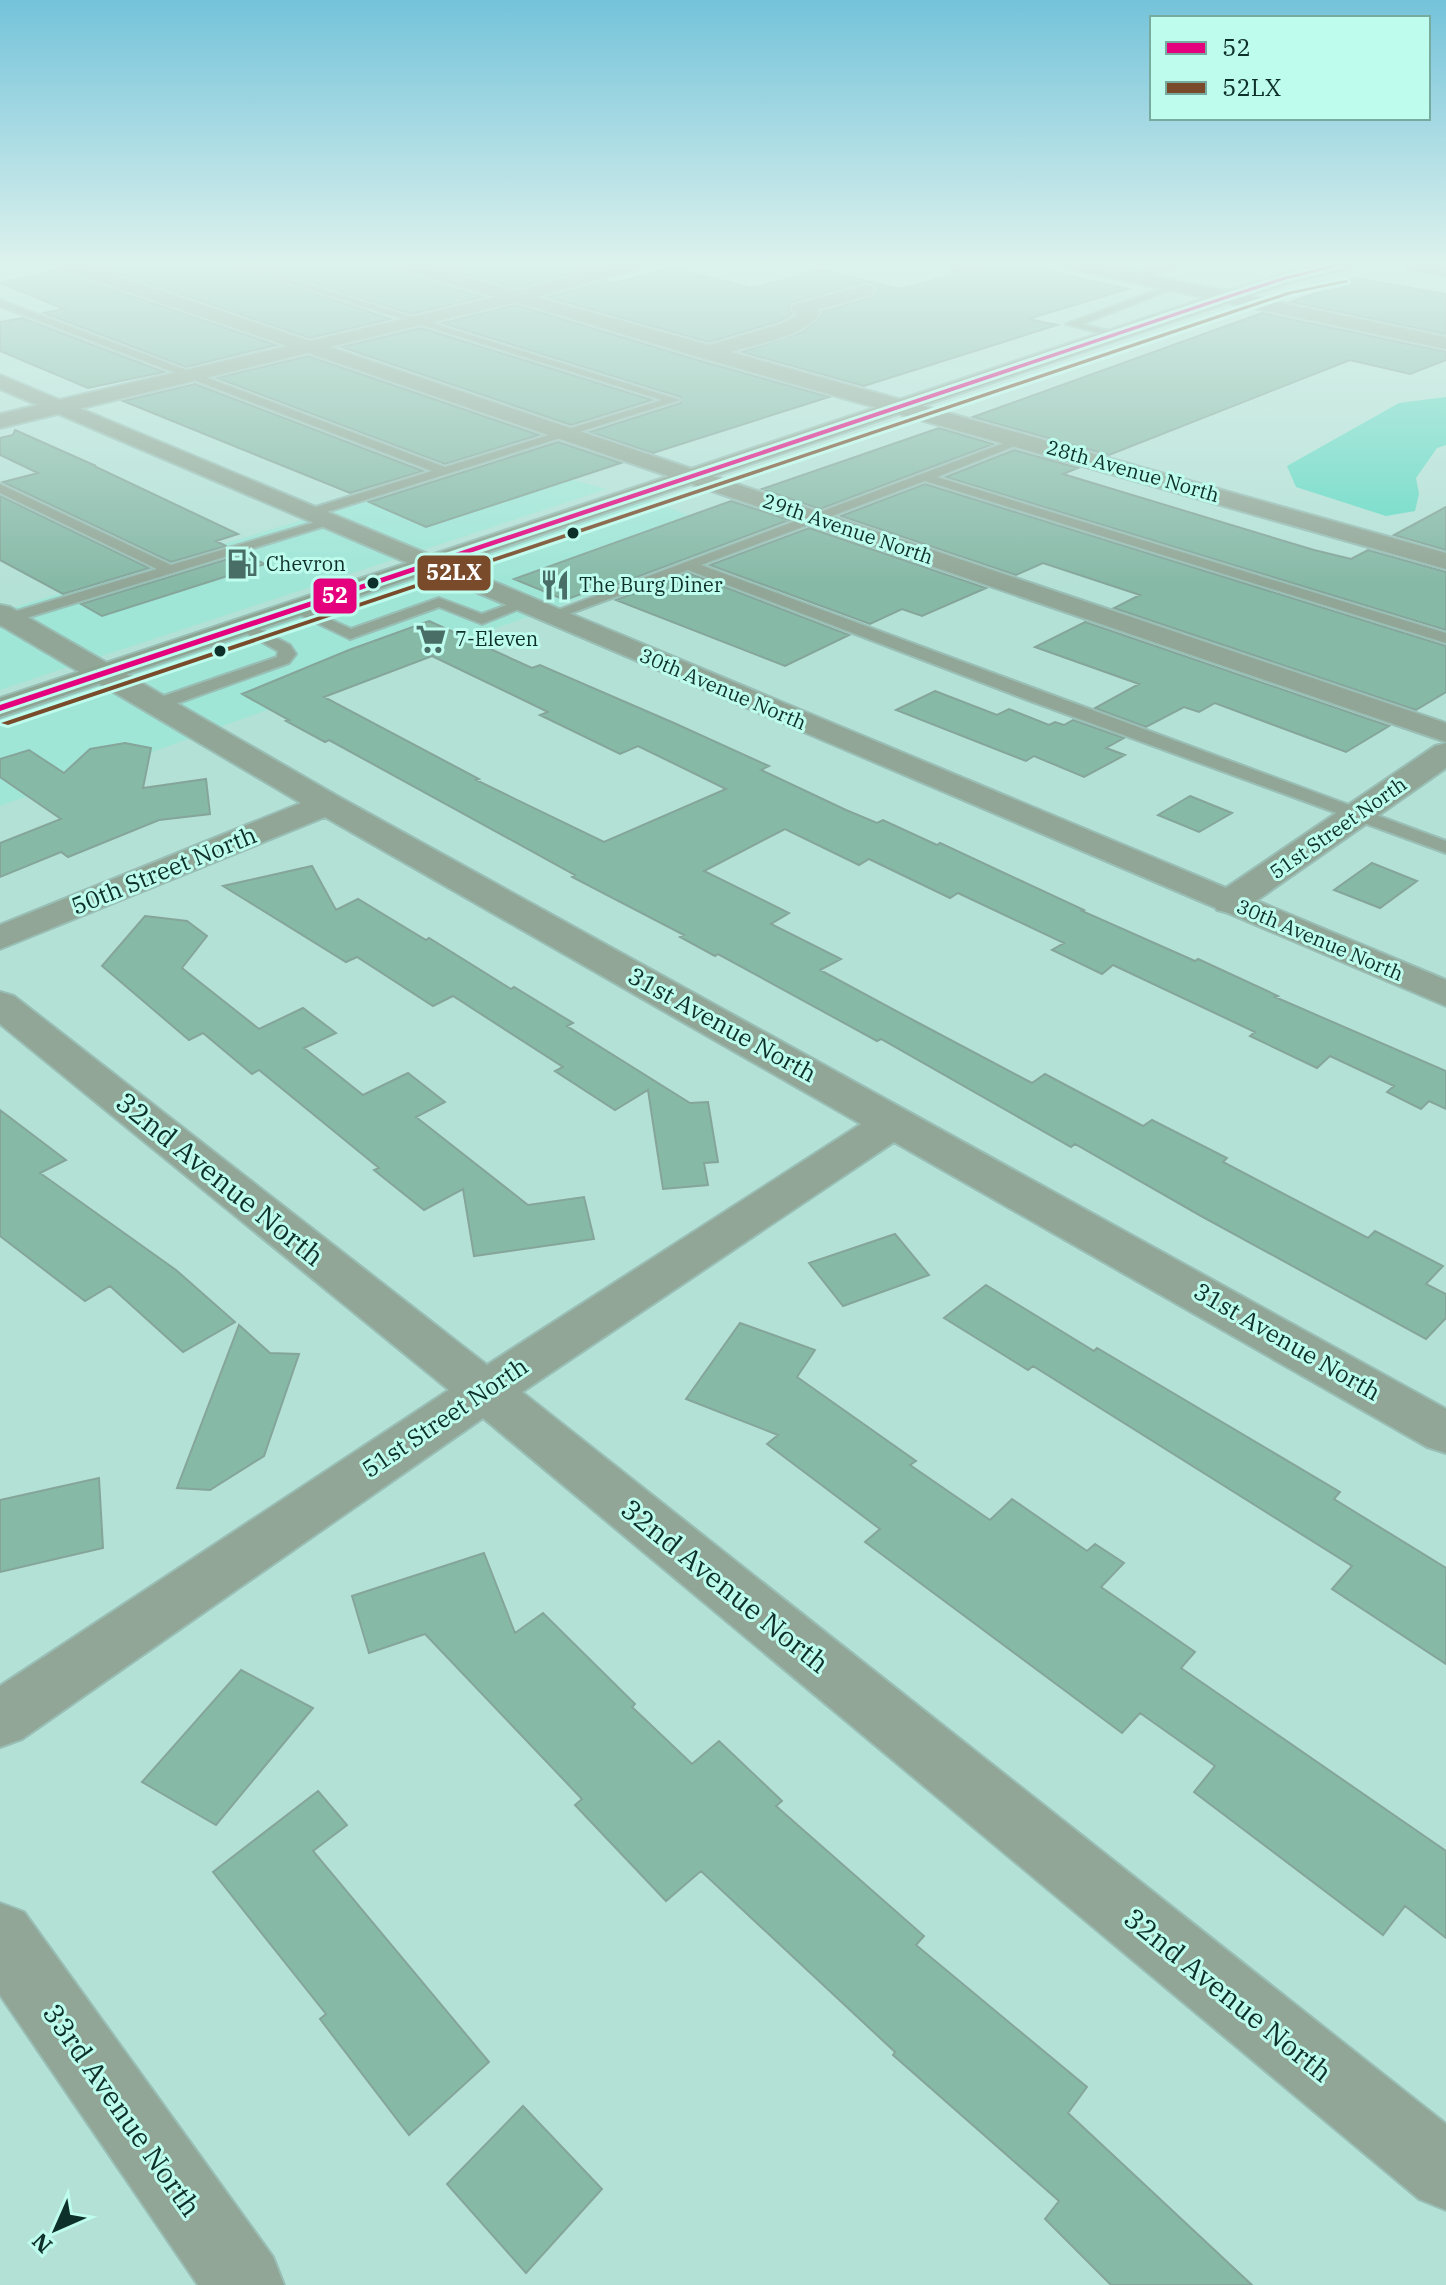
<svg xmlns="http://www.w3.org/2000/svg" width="1446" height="2285" font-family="'IBM Plex Serif',serif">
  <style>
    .built { fill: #9fe6d7 }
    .water { fill: #66d9c4 }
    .building { fill: #87b9a7; stroke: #85a59a; stroke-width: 2; fill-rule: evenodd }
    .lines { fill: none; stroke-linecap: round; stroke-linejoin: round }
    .service-casing { stroke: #99beb5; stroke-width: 4 }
    .minor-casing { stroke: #99beb5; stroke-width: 4 }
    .tertiary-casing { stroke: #99beb5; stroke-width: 4 }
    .secondary-casing { stroke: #99beb5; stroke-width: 4 }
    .service { fill: #91a696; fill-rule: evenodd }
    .minor { fill: #91a696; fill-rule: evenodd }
    .tertiary { fill: #91a696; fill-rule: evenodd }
    .secondary { fill: #8ca492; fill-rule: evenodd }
    .bus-1-casing { stroke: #befdee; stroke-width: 6 }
    .bus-2-casing { stroke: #befdee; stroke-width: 6 }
    .bus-1 { fill: #e5007d; fill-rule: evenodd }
    .bus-2 { fill: #7a4b2a; fill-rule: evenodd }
    .bus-dot { fill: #0e302a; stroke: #befdee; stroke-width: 3 }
    .labels { text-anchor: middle; stroke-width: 6; stroke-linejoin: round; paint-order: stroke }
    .far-street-label { font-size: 20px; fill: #0e302a; stroke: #befdee }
    .far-poi-label { font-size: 20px; fill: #0e302a; stroke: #befdee; text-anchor: start }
    .street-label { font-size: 24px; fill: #0e302a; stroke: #befdee }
    .near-street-label { font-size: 28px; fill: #0e302a; stroke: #befdee }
    .line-badge { stroke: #befdee; stroke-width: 3 }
    .badge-label { font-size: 22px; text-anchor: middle; font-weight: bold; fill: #fff }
  </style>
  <rect width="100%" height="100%" fill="#b4e1d6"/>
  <path class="built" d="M501,461l106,28 -187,62 -92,-38z
    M651,499l92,41 -190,68 -100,-43z
    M306,519l92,39 -299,99 -87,-49z
    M431,573l99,43 -310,111 -91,-53z
    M0,625l71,41 -71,24z
    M101,684l90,54 -191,68v-88z"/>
  <path class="water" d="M1446,397v48l-9,3 -21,30 3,16 -4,17 -29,5 -90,-29 -9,-21 112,-63z"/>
  <path class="building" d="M95,265h132l164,54 -81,19z
    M255,265h137l5,7 86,25 -71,17z
    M434,265h148l1,5 -67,18z
    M991,265h30l107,24 -100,30 29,6 -193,61 -122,-34 61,-20 19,-16v-4l51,-15 5,-7 -6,-7 -7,-1 -73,20 -4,7 4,5 -12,7 -71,21 -162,-45 60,-16 7,2 59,-15 79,20 69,-18 79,19z
    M59,270l2,2 215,73 -90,22 -142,-54 20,-4 -64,-26z
    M1354,278l92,16v40l-155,-32z
    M516,305l181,55 132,37 -176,56 -63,-21 91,-29v-6l-239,-74z
    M1262,313l184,39v8l-36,14 -60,-14 -241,95 -136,-38z
    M22,318l142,54 -76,16 -88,-37v-29z
    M421,328l231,72 -81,25 -230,-78z
    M308,356l231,79 -94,29 -228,-86z
    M195,384l228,87 -73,22 -227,-92z
    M939,428l54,16 -173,65 -58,-20z
    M15,430l81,36h-2l144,68 -22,7 10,5 -55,16 -168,-80 35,-9 -38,-18v-17l13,-3z
    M558,442l63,21 -195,64 -57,-25z
    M1014,450l64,18 -15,6 251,76 37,9 17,-9 78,22v58l-500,-153z
    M925,484l521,162v46l-30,18 -302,-102 26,-13 -97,-32 -27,12 -175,-59z
    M0,496l149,72 -86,26 -63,-34z
    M731,501l58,19 -192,72 -5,-2 -27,10 -51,-21z
    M1446,507v43l-52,-15z
    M809,528l177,60 -64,28 -20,-7 -32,15 -160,-59z
    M244,554l21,10 -163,52 -21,-12z
    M688,573l161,62 -64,31 -169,-66z
    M429,621l103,47 8,-3 134,58 95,43 -8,4 85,40 31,13 6,-3 54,25 3,-2 144,67 -2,1 113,50 3,-2 80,37 -3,1 171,74v38l-17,-8 -8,8 -34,-17 7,-6 -64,-30 -13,12 -67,-32 5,-4 -142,-67 -11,9 -50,-24 12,-7 -106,-50 -8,5 -81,-39 -10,6 -74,-36 -81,42 85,42 -18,11 70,35 -21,11 93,50 119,63 13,-9 98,52 9,-6 75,38 -4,4 145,76 7,-7 68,35 -17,18 20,10v24l-20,21 -225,-123 -126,-72 -4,3 -190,-108 -4,2 -159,-87 -3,2 -35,-19 4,-2 -112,-58 3,-2 -246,-135 -4,2 -39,-21 3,-1 -47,-26 107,-44zM432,656l116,56 -8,3 80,39 18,-8 88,43 -122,53 -128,-62 3,-1 -155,-82z
    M1085,622l304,104 -43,26 -131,-49 -16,9 -15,-5 -38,20 -51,-19 44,-24 -104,-37z
    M935,691l62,24 12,-6 40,16 6,-3 9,3 9,-5 51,18 -18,10 19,7 -41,22 -50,-21 -8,5 -130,-51z
    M125,743l26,5 -8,40 63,-9 4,35 -51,6 -91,37 -7,-5 -61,25v-34l61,-24 -61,-42v-18l29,-9 35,23 26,-24z
    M1190,796l42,17 -33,19 -41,-17z
    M1372,863l45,18 -37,27 -46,-18z
    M312,866l24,44 22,-11 68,41 3,-2 82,51 3,-2 59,36 -6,3 123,77 18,-1 10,60 -14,1 4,22 -45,4 -15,-99 -33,20 -60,-39 8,-4 -110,-71 -20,10 -76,-49 -11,5 -123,-76z
    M145,916l42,5 20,15 -25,32 77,61 44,-21 33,25 -32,15 59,47 45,-22 37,29 -29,15 112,88 56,-8 10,42 -120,17 -11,-67 -39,21 -50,-40 5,-2 -120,-98 -7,4 -49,-41 -14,7 -87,-74z
    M0,1110l66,50 -26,13 136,97 59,52 -52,30 -73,-66 -25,15 -85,-65z
    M895,1234l34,41 -86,31 -34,-43z
    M986,1285l108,66 3,-3 243,144 -6,7 112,69v96l-114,-75 20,-23 -319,-200 -5,4 -84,-52z
    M740,1323l75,27 -18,27 119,84 -6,4 80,55 22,-21 75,52 8,-7 29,19 -23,24 94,65 -14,16 265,183v87l-41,-32 -22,29 -189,-143 21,-26 -75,-53 -18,20 -257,-191 15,-13 -113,-85 11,-9 -92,-36z
    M239,1325l31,28 29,1 -35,102 -54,34 -33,-2z
    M99,1478l4,70 -103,24v-72z
    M484,1553l31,80 28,-20 92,91 -3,3 60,57 27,-23 63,60 -6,5 148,130 -8,9 171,142 -19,26 184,172h-141l-66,-66 14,-18 -166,-146 2,-3 -194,-181 -35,30 -91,-96 7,-6 -157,-165 -56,19 -17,-57z
    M241,1670l72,38 -97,117 -74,-43z
    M318,1791l29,34 -34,26 176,211 -80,73 -89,-116 6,-5 -113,-142z
    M523,2106l79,83 -76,84 -79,-89z"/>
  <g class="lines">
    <g class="service-casing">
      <path id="service" d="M230,265h15l435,135 -369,117 -7,-4 2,-3 126,-39 -432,-165v-6l445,167 217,-67z
        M1162,265h14l-38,15 -8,-2z
        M1173,284l8,2 -99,38 34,9v4l-50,-13z
        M1020,437l10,3 -93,37 509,156v10l-521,-162 -224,84 745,276v12l-421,-154 -337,-129 -133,49 -5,2 -8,-5z
        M0,484l171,81 155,-46 12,3 -338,104v-10l157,-47 -157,-76z
        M439,598l43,16 41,-15 8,5 -49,20 -43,-17 -89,32 -60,-29 3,-3h10l48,22z
        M246,622l44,23 6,9 -7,9 -125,45h-12l-2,-4 2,-4 125,-43 1,-6 -37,-21v-6z"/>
    </g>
    <g class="minor-casing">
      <path id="minor" d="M59,265h26l225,76 185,-44 -97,-28 -3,-4h28l93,26 96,-26h29l-3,4 -102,28 173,48 72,-21 16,-9 -6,-6 2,-4 73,-20 6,1 3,4 -3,4 -55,16 3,4c-20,24 -61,29 -89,38l715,201v16l-748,-212 -182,-55 -186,45 1116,376v19l-1138,-389 -308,75v-14l287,-68 -225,-77z
        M951,265h22l-15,7 -6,-1z
        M1066,265h34l346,72v12l-371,-79z
        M1405,265l41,1v10l-38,-7z
        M0,605l10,2 329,190 1107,612v44l-19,-6 -533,-305 -372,250 924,732v86l-27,-11 -936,-781 -461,321 -22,8v-61l449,-296 -449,-366v-32l14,4 473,369 374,-241 -536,-307 -325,132v-24l301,-122 -301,-178z
        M1446,743v25l-203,142 -13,3 -13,-3 -5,-8 5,-8 218,-148z
        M0,1903l24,9 249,345 11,28h-86l-198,-290z"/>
    </g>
    <g class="tertiary-casing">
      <path id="tertiary" d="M0,375l1446,605v26l-1446,-617z"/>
    </g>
    <g class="secondary-casing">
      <path id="secondary" d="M1319,265h32l-3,4 -57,13 -58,19 -1233,416v-19l1221,-405z"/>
    </g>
    <use href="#service" class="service"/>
    <use href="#minor" class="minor"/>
    <use href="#tertiary" class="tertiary"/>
    <use href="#secondary" class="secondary"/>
    <g class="bus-1-casing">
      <path id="bus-1" d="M1336,265h8l-57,14 -58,19 -1229,413v-6l1225,-409 59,-19z"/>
    </g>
    <g class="bus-2-casing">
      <path id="bus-2" d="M1346,280l2,2 -57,12 -57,19 -1226,412 -7,-2 1229,-412 58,-19z"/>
    </g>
    <use href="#bus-1" class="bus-1"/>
    <use href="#bus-2" class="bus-2"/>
  </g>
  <linearGradient id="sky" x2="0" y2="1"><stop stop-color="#74c3da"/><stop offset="0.45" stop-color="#ddf2ed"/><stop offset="1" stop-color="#ddf2ed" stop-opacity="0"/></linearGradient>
  <rect width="1446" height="585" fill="url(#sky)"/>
  <defs>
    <g id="fuel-bare" transform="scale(2.4)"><path d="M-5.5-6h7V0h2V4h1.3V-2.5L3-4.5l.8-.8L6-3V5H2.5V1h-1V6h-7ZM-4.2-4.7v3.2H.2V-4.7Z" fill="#486e66" stroke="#befdee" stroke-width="2.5" paint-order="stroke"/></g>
    <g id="restaurant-bare" transform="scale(2.4)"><path d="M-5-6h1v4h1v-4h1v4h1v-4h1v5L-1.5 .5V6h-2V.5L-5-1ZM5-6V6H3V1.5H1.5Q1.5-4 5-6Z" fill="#486e66" stroke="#befdee" stroke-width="2.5" paint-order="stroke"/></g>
    <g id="supermarket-bare" transform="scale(2.4)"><path d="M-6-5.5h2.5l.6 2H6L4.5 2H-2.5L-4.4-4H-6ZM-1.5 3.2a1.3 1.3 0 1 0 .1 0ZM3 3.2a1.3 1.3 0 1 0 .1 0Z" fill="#486e66" stroke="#befdee" stroke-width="2.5" paint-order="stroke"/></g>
  </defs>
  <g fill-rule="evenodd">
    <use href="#fuel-bare" x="242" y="564"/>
    <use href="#restaurant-bare" x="555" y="585"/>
    <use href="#supermarket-bare" x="431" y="639"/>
  </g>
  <g class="bus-dot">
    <circle cx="573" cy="533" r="7"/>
    <circle cx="373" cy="583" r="7"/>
    <circle cx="220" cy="651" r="7"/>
  </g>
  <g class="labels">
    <g class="far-street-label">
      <text transform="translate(1133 471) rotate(16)" y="7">28th Avenue North</text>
      <text transform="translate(848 529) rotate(19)" y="7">29th Avenue North</text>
      <text transform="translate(723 689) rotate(23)" y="7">30th Avenue North</text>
      <text transform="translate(1338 828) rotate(-35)" y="7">51st Street North</text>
      <text transform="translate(1320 940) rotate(23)" y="7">30th Avenue North</text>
    </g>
    <g class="far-poi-label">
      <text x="266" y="571">Chevron</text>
      <text x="579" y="592">The Burg Diner</text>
      <text x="455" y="646">7-Eleven</text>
    </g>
    <g class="street-label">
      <text transform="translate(164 871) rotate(-22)" y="8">50th Street North</text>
      <text transform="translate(722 1025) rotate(29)" y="8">31st Avenue North</text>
      <text transform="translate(1287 1342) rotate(30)" y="8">31st Avenue North</text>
      <text transform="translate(445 1418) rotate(-34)" y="8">51st Street North</text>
    </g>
    <g class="near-street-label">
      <text transform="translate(220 1179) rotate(39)" y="10">32nd Avenue North</text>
      <text transform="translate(725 1586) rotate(39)" y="10">32nd Avenue North</text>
      <text transform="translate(1228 1995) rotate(39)" y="10">32nd Avenue North</text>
      <text transform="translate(122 2110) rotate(55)" y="10">33rd Avenue North</text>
    </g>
  </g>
  <g class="line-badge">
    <rect x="416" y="554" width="76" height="38" rx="8" fill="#7a4b2a"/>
    <rect x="312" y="577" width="46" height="38" rx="8" fill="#e5007d"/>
  </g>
  <g class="badge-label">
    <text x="454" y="580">52LX</text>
    <text x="335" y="603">52</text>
  </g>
  <rect x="1150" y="16" width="280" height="104" fill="#befdee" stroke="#78aba0" stroke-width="2"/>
  <rect x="1166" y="42" width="40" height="12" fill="#e5007d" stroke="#78aba0" stroke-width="2"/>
  <text x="1222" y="56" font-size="24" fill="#0e302a">52</text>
  <rect x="1166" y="82" width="40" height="12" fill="#7a4b2a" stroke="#78aba0" stroke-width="2"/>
  <text x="1222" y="96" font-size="24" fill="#0e302a">52LX</text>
  <g transform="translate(56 2229) rotate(225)" stroke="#befdee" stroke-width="6" paint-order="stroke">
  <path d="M0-6L14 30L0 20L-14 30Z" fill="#0e302a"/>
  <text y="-12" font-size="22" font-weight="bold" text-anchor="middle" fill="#0e302a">N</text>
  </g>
</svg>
